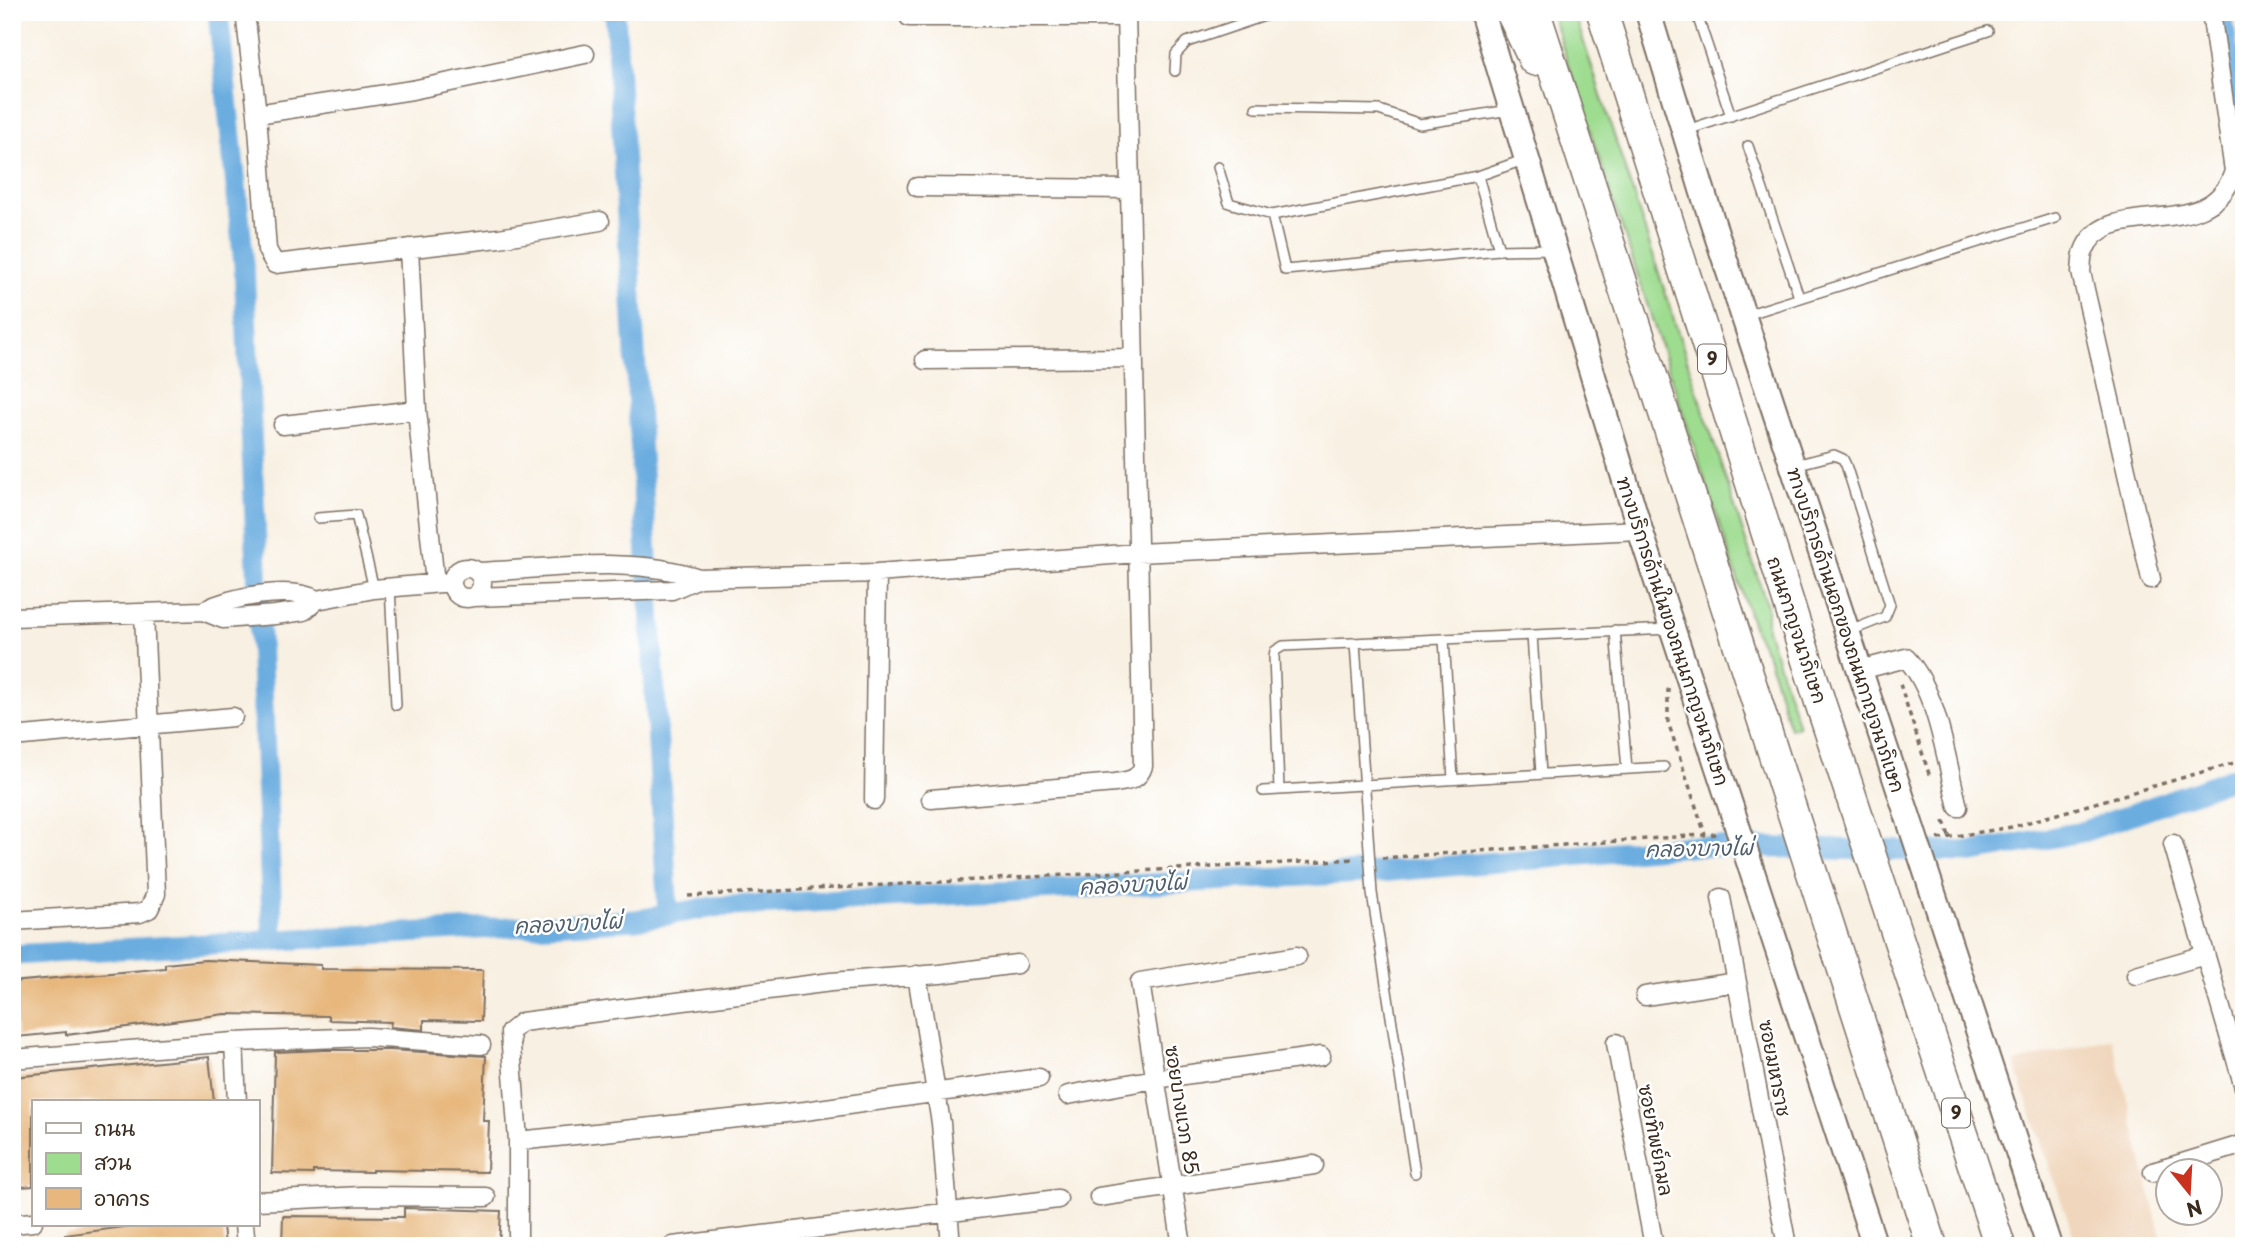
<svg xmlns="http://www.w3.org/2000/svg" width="2256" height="1258" font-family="'Playpen Sans','Playpen Sans Thai',sans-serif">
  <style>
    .built { fill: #f0d6bc }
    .green { fill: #9edc90; stroke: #6c8357; stroke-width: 2 }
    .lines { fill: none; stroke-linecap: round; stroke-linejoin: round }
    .canal { stroke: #6cade0; stroke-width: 21 }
    .building { fill: #e7b77d }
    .service-casing { stroke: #7d6f63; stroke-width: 12 }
    .minor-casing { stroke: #7d6f63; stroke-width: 21 }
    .secondary-casing { stroke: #7d6f63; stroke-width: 28 }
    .trunk-casing { stroke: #7d6f63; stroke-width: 33 }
    .path { stroke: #7d6f63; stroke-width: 3.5; stroke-dasharray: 5 5; stroke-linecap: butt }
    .service { stroke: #fff; stroke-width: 9 }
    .minor { stroke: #fff; stroke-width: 18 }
    .secondary { stroke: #fff; stroke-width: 24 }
    .trunk { stroke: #fff; stroke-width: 30 }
    .labels { text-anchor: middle; stroke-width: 5; stroke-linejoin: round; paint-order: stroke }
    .shield { fill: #fff; stroke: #766a62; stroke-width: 2 }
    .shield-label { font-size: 18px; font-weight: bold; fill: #3b2a1e }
    .street-label { font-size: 19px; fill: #3b2a1e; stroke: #fff }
    .water-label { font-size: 21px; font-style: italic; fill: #4f5e6c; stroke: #fff }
  </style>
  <rect width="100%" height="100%" fill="#fff"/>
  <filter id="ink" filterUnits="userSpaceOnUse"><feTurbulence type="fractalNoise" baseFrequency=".0143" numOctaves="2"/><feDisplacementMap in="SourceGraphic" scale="14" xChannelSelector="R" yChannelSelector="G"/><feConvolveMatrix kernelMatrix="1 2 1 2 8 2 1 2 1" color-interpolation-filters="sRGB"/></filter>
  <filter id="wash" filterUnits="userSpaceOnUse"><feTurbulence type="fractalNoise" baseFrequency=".00686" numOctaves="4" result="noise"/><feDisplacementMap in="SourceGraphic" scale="28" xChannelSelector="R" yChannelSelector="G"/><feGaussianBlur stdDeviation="1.57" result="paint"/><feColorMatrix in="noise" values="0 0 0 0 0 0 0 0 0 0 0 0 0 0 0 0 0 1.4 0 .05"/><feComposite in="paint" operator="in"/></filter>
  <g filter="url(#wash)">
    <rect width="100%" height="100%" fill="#f8f0e2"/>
    <path class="built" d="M2112,1038l51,208h-86l-63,-183z"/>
    <path class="green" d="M1551,12h23l193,594v23l32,97 -9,3 -22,-73 -13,-24z"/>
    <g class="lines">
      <path class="canal" d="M218,12l26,252 29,677
        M615,12l53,903
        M2222,12l22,154
        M12,955l625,-35 75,-13 667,-35 309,-26 285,6 109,-20 162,-58"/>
    </g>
    <g id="blocks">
      <path class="building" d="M205,960l116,5v4l162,1 -2,51 -57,-1v10l-34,-3 1,-5 -62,-2v-4l-104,-2 -159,21v-3l-49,5 -5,-55 153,-14v-4z
        M324,1050h66l96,6 -3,65h6l-2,51 -115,-2v2l-59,-1v3l-41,-1 3,-121z
        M209,1057l5,45h-181v84l-11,1 -8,-110z
        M404,1208l97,3 -2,35h-217l1,-30 121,1z
        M138,1225h85l2,21h-160v-11z"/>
    </g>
  </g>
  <g filter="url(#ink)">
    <use href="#blocks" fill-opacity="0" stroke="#7d6f63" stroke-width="2"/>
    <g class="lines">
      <g class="service-casing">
        <path id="service" d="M1696,12l35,104
          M1175,71l1,-17 11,-12 89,-30
          M1256,108l123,2 41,14 90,-14
          M1687,130l301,-99
          M1748,146l51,151
          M1526,159l-48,17 21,74 55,-1
          M1218,167l11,36 43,12
          M1478,176l-206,39 13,55 214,-20
          M1746,315l309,-97
          M1795,465l39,-10 9,4 3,6 44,140 -5,12 -35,14
          M318,518l38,-3 18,74
          M390,587l6,118
          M1615,630l12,139
          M1532,635l9,139
          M1444,639l9,140
          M1355,643l17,250 43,280
          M1279,790l-5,-134 1,-5 8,-5 388,-17
          M1263,791l401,-24"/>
      </g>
      <g class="minor-casing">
        <path id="minor" d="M245,12l12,102 10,136 8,14 224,-26 101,-17
          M909,17h217
          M257,114l155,-24 173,-36
          M917,187l213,2
          M409,248l8,162 18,173
          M925,360l207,-2
          M283,425l134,-15
          M452 583a15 15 0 1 1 30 0a15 15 0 1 1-30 0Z
          M478,572c71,-3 153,-17 221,6l178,-5 260,-20 503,-23
          M2151,579l-70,-307c1,-6 0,-15 3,-21 22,-59 127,-4 150,-80l-23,-159
          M473,597l199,-7 27,-12
          M203,611c27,-14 87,-26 114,-11
          M12,617l191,-6 20,8 52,-4 29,-4 13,-11 57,-11 78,-7
          M1860,670l46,-12c32,34 40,103 52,149
          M12,737l221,-20
          M931,799l184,-16c13,-2 24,-3 28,-17l-17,-754
          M874,800l3,-227
          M2173,844l71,243
          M1721,898l66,348
          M12,921l128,-8 9,-4 7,-15 -12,-281
          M917,975l24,148 10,123
          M2136,975l69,-20
          M1645,996l92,-14
          M234,1042l3,60
          M1616,1043l38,203
          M12,1059l222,-17 134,-5 113,8
          M1068,1095l87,-16 166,-23
          M518,1141l287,-30 234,-33
          M2153,1172l91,-28
          M1099,1197l215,-32
          M257,1201l105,-5 124,1
          M12,1224l21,-2
          M244,1225l2,21
          M518,1246v-105l-8,-109 12,-10 309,-40 109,-8 77,-10
          M673,1246l385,-47
          M1182,1246l-42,-264 157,-26"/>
      </g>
      <g class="secondary-casing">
        <path id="secondary" d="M1482,12l158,518 235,716
          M1648,12l56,184 345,1050"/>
      </g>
      <g class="trunk-casing">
        <path id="trunk" d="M1511,12l23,48
          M1535,12l397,1234
          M1602,12l219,693 179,541"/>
      </g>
      <path class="path" d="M1900,684l30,93
        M1668,688v34l37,112
        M1944,821l6,18
        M1938,839l74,-12 232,-67
        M1382,858l335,-24
        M688,896l669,-37"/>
      <use href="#service" class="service"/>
      <use href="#minor" class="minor"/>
      <use href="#secondary" class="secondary"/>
      <use href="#trunk" class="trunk"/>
    </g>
  </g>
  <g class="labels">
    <g class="shield">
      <rect x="1698" y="344.5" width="28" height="29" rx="5"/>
      <rect x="1942" y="1098.5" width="28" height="29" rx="5"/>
    </g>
    <g class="shield-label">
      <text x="1712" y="365">9</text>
      <text x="1956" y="1119">9</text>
    </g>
    <g class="street-label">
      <text transform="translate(1797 630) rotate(72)" y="7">ถนนกาญจนาภิเษก</text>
      <text transform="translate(1846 630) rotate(72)" y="7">ทางบริการด้านนอกของถนนกาญจนาภิเษก</text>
      <text transform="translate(1673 631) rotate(72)" y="7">ทางบริการด้านในของถนนกาญจนาภิเษก</text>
      <text transform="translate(1775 1068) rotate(79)" y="7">ซอยมหาราช</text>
      <text transform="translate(1182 1110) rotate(81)" y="7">ซอยบางแวก 85</text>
      <text transform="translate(1656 1140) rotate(79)" y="7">ซอยทิพย์กมล</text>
    </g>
    <g class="water-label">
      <text transform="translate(1699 849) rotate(-1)" y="7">คลองบางไผ่</text>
      <text transform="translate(1133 885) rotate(-3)" y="7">คลองบางไผ่</text>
      <text transform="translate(568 924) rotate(-3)" y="7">คลองบางไผ่</text>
    </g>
  </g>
  <rect width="2256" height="1258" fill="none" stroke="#fff" stroke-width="42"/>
  <rect x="32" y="1100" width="228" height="126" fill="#ffffff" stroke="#b1aaa5" stroke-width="2"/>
  <rect x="46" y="1123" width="35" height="10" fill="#ffffff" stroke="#b1aaa5" stroke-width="2"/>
  <text x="94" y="1136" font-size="21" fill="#3b2a1e">ถนน</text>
  <rect x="46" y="1153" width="35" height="21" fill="#9edc90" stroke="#b1aaa5" stroke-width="2"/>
  <text x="94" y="1170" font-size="21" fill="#3b2a1e">สวน</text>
  <rect x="46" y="1188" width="35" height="21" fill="#e7b77d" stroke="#b1aaa5" stroke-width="2"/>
  <text x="94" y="1206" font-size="21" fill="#3b2a1e">อาคาร</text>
  <g transform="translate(2189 1192) rotate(162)"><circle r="33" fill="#ffffff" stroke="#b1aaa5" stroke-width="2"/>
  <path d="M0-5L12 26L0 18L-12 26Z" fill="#c8321e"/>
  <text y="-10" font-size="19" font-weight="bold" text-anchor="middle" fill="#3b2a1e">N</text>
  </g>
</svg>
